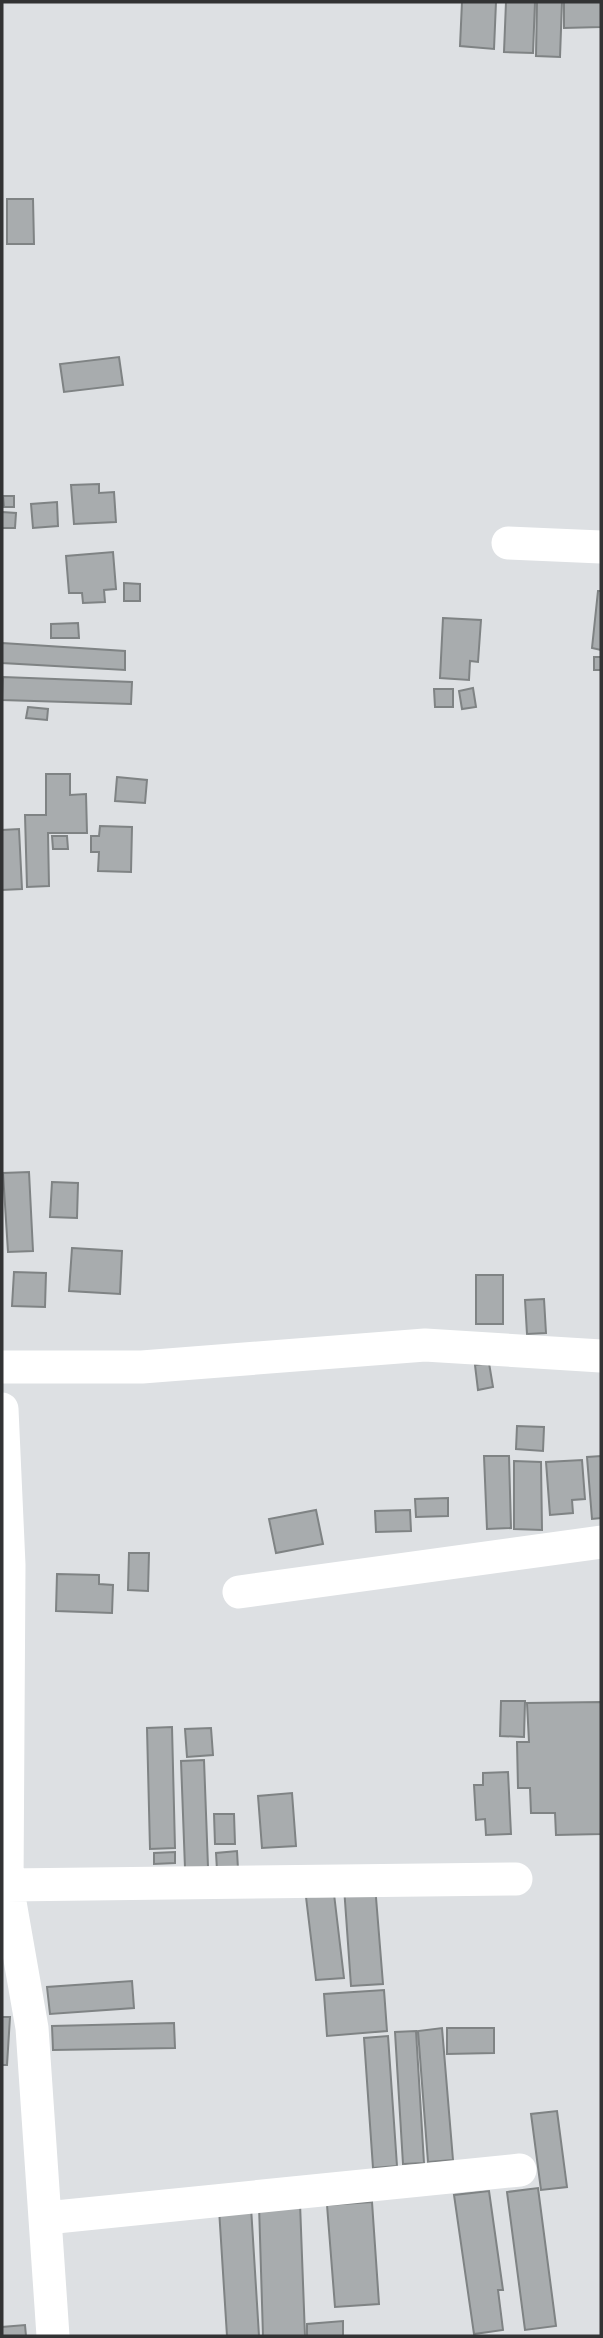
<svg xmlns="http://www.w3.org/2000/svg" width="603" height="2338" font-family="'PT Sans Narrow',sans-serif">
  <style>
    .building { fill: #a8acae; stroke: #7f8384; stroke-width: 2 }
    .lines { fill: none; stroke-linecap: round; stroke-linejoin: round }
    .minor { stroke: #fff; stroke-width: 33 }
  </style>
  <rect width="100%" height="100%" fill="#dde0e3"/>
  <path class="building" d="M462,2h34l-2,47 -34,-3z
    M506,2h29l-2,51 -29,-1z
    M537,2h25l-2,55 -24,-1z
    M564,2h37v25l-37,1z
    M7,199h26l1,45h-27z
    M119,357l4,28 -59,7 -4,-28z
    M99,484v9l15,-1 2,30 -42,2 -3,-39z
    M3,496h11v11h-10z
    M57,502l1,24 -25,2 -2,-24z
    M2,512l14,1 -1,15h-13z
    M113,552l3,37 -12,1 1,12 -22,1 -1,-10h-13l-3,-37z
    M124,583l16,1v17h-16z
    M598,591h3v59l-9,-2z
    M443,618l38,2 -3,42 -8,-1 -1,19 -29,-2z
    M78,623l1,15h-28v-14z
    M2,643l123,8v19l-123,-7z
    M594,657h7v13h-7z
    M3,677l129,5 -1,22 -129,-4z
    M473,688l3,19 -14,2 -3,-18z
    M434,689h19v18h-18z
    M28,707l20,2 -1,11 -21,-2z
    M46,774h24v21l16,-1 1,39h-39l1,53 -22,1 -2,-72h21z
    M117,777l30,3 -2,23 -30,-2z
    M100,826l32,1 -1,45 -33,-1 1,-19h-8v-16h8z
    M19,829l3,60 -20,1v-60z
    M52,836h15l1,13h-15z
    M29,1172l4,79 -25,1 -5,-79z
    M52,1182l26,1 -1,35 -27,-1z
    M72,1248l50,3 -2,43 -51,-3z
    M14,1272l32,1 -1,34 -33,-1z
    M476,1275h27v49h-27z
    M544,1299l2,34 -19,1 -2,-34z
    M489,1363l4,24 -15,3 -3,-25z
    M517,1426l27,1 -1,24 -27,-2z
    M484,1456h25l2,72 -24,1z
    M601,1456v62l-9,1 -5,-62z
    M582,1460l3,39 -13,1 1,13 -23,2 -4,-53z
    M514,1461l27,1 1,68 -28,-1z
    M448,1498v18l-32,1 -1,-18z
    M316,1510l7,34 -47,9 -7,-34z
    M410,1510l1,21 -35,1 -1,-21z
    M129,1553h20l-1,38 -20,-1z
    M57,1574l42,1v9l14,1 -1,28 -56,-2z
    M501,1701h24l-1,36 -24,-1z
    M601,1702v132l-45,1 -1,-22h-24l-1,-25h-12l-1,-46h12l-2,-39z
    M172,1727l3,121 -25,1 -3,-121z
    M211,1728l2,27 -26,2 -2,-28z
    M204,1760l4,107 -23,1 -4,-107z
    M508,1772l3,62 -25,1 -1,-16 -9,1 -2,-35h9v-12z
    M292,1793l4,53 -34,2 -4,-52z
    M214,1814h20l1,30h-20z
    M237,1851l1,18 -21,1 -1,-17z
    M175,1852v11l-21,1v-11z
    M375,1885l8,99 -32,2 -7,-99z
    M334,1894l10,84 -28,2 -10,-83z
    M132,1981l2,27 -84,6 -3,-27z
    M384,1990l3,41 -60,5 -3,-42z
    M2,2017h8l-3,48h-5z
    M174,2023l1,25 -122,2 -1,-24z
    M442,2028l11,132 -25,2 -10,-131z
    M447,2028h47v25l-47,1z
    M416,2031l8,132 -21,1 -8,-132z
    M388,2036l9,130 -24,2 -9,-130z
    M557,2111l10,76 -26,3 -10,-76z
    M538,2188l18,138 -31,4 -18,-138z
    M489,2191l14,99h-5l5,40 -29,4 -20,-139z
    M372,2202l7,102 -44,3 -8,-102z
    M300,2203l5,133h-42l-4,-131z
    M251,2207l8,129h-32l-8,-127z
    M343,2321v15h-36v-12z
    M25,2325l1,11h-24v-9z"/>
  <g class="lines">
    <path class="minor" d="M508,543l93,4
      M2,1367h140l283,-22 176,11
      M2,1409l7,156 -2,320 25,143 21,308
      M239,1592l362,-50
      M7,1885l509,-6
      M46,2218l474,-48"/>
  </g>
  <rect width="603" height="2338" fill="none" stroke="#323334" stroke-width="7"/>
</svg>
